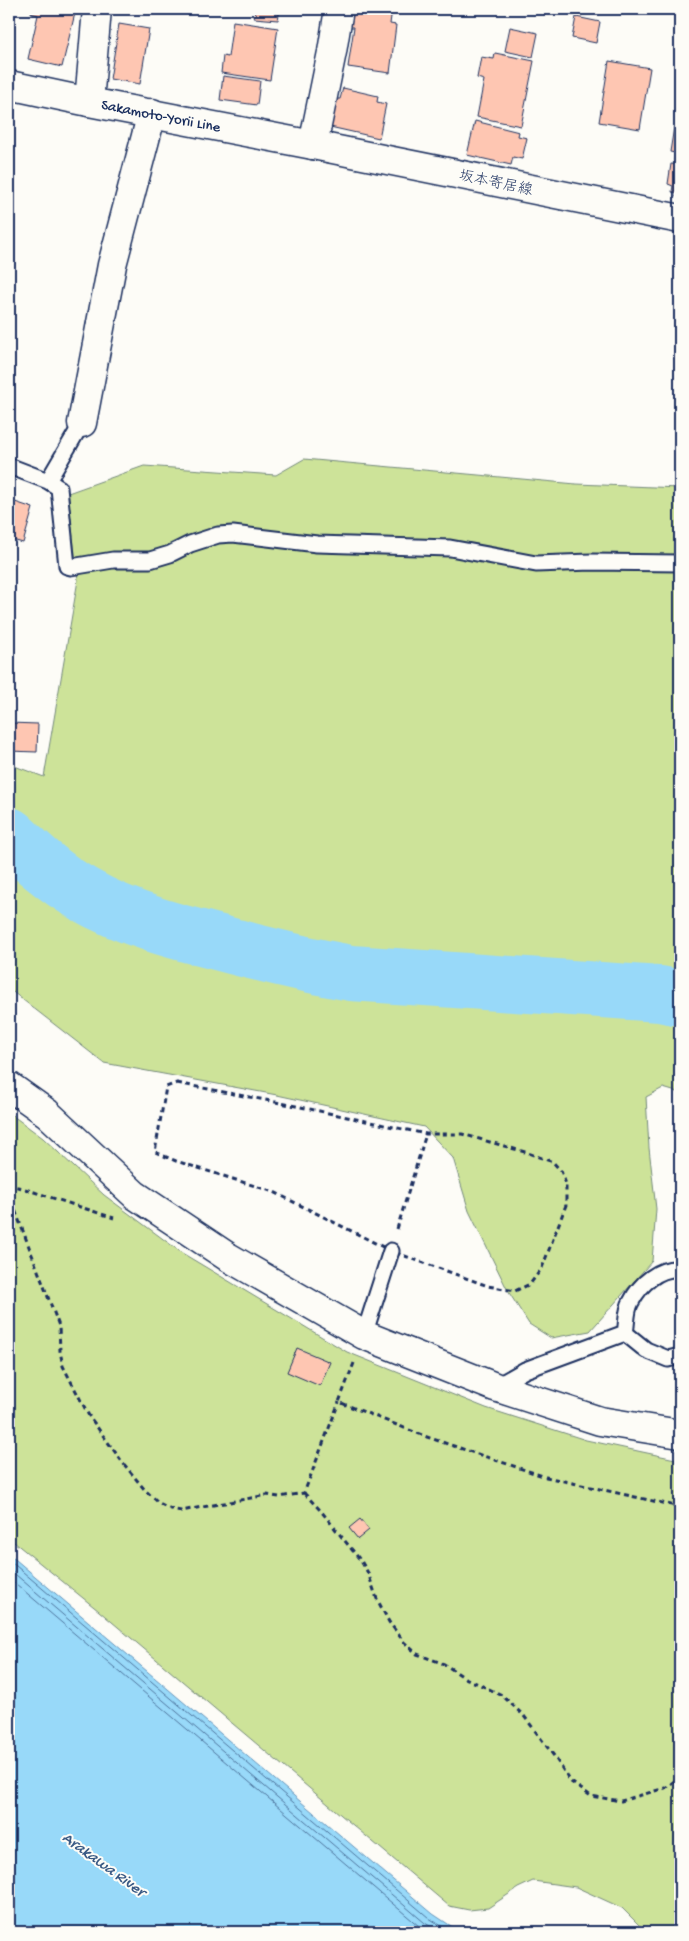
<svg xmlns="http://www.w3.org/2000/svg" width="689" height="1941" font-family="'Gochi Hand','Klee One',sans-serif">
  <style>
    .green { fill: #cde399; stroke: #74897c }
    .water { fill: #98d9f9; stroke: #6695bb }
    .lines { fill: none; stroke-linecap: round; stroke-linejoin: round }
    .shore { stroke: #4d739c; stroke-width: 1 }
    .river { stroke: #98d9f9; stroke-width: 56 }
    .building { fill: #fec6b2; stroke: #1b2f5e }
    .service-casing { stroke: #1b2f5e; stroke-width: 19 }
    .minor-casing { stroke: #1b2f5e; stroke-width: 31 }
    .tertiary-casing { stroke: #1b2f5e; stroke-width: 31 }
    .secondary-casing { stroke: #1b2f5e; stroke-width: 31 }
    .path { stroke: #1b2f5e; stroke-width: 3; stroke-dasharray: 5 4; stroke-linecap: butt }
    .service { stroke: #fdfcf7; stroke-width: 15 }
    .minor { stroke: #fdfcf7; stroke-width: 28 }
    .tertiary { stroke: #fdfcf7; stroke-width: 28 }
    .secondary { stroke: #fdfcf7; stroke-width: 28 }
    .labels { text-anchor: middle; stroke-width: 4; stroke-linejoin: round; paint-order: stroke }
    .street-label { font-size: 15px; fill: #1b2f5e; stroke: #fdfcf7 }
    .water-label { font-size: 16px; font-style: italic; fill: #3a5a85; stroke: #fdfcf7 }
  </style>
  <rect width="100%" height="100%" fill="#fdfcf7"/>
  <filter id="ink" filterUnits="userSpaceOnUse"><feTurbulence type="fractalNoise" baseFrequency=".02" numOctaves="2"/><feDisplacementMap in="SourceGraphic" scale="10" xChannelSelector="R" yChannelSelector="G"/><feConvolveMatrix kernelMatrix="1 2 1 2 8 2 1 2 1" color-interpolation-filters="sRGB"/></filter>
  <g filter="url(#ink)">
    <path class="green" d="M304,459l272,25 104,4v605l-17,-5 -17,9 3,51 7,61 -4,52 -62,70 -39,7 -22,-14 -21,-33 -39,-80 -16,-53 -29,-31 -147,-32 -173,-32 -95,-74v-225l35,13 34,-197 -10,-87 76,-27 132,9z
      M9,1113l34,25 61,57 78,58 165,99 139,56 100,32 94,20v472h-34l-24,-24 -46,-21 -43,-6 -15,7 -30,20 -19,2 -20,-4 -350,-295 -90,-73z"/>
    <path class="water" d="M9,1554l424,360 27,18h-451z"/>
    <g class="lines">
      <path class="shore" d="M9,1560l420,358 22,14
        M9,1569l416,354 15,9
        M9,1578l417,354"/>
      <path class="river" d="M9,835c23,22 46,43 74,59 47,27 101,40 153,53 38,10 76,19 115,26l309,21 20,4"/>
    </g>
    <path class="building" d="M32,9h44l-14,58 -34,-8 10,-44 -7,-2z
      M247,9h33l-2,11 -24,-2 1,-8z
      M351,9h41l-2,15 6,1 -6,48 -42,-6 6,-40h-5z
      M576,17l24,5 -4,21 -24,-5z
      M233,21l45,7 -8,52 -49,-7 2,-17 5,1z
      M119,24l30,5 -9,55 -30,-5z
      M510,27l28,6 -5,24 -28,-6z
      M495,53l39,8 -13,65 -44,-9 7,-37 -7,-2 4,-21 13,2z
      M609,61l41,7 -10,61 -41,-7z
      M223,76l37,5 -3,24 -37,-5z
      M343,88l35,8 -1,6 9,2 -7,34 -49,-11 6,-28h4z
      M475,121l44,11 -1,4 9,2 -5,21 -9,-2 -2,8 -44,-10z
      M674,127l6,1v34l-6,-1 1,-8 -5,-1z
      M671,164l9,1v33l-4,-1 1,-4 -5,-1 1,-6 -5,-2z
      M9,500l24,8 -10,35 -14,-4z
      M9,723l29,1 -1,28 -28,-1z
      M297,1348l33,14 -10,24 -33,-14z
      M360,1519l9,11 -11,9 -9,-11z"/>
    <g class="lines">
      <g class="service-casing">
        <path id="service" d="M82,423l-34,58 11,7 8,78 4,1 42,-7h37l20,-6 20,-10 28,-9 15,-1 84,10 133,4 86,16 55,-2 89,1
          M9,466l39,15
          M680,1269c-21,-2 -40,15 -49,33 -5,8 -4,22 -6,31l21,17 22,9 12,-3
          M364,1335l27,-84
          M495,1387l30,-17 100,-37"/>
      </g>
      <g class="minor-casing">
        <path id="minor" d="M89,102l8,-93
          M313,145l19,-93 7,-43
          M82,423l30,-158 40,-152"/>
      </g>
      <g class="tertiary-casing">
        <path id="tertiary" d="M9,1086l38,27 88,82 93,62 136,78 131,52 105,34 80,13"/>
      </g>
      <g class="secondary-casing">
        <path id="secondary" d="M9,85l80,17 224,43 367,74"/>
      </g>
      <path class="path" d="M177,1083l119,23 130,28h36l63,18 28,10 8,9 5,13v21l-24,63 -12,16 -15,7 -27,-5 -97,-35 -117,-59 -98,-31 -21,-9 11,-65z
        M9,1190l4,-4 9,2 92,30
        M9,1194l50,132 1,25 3,15 26,50 34,47 22,27 14,13 12,6 10,2 86,-16 12,2 25,-4 35,-91
        M397,1229l29,-95
        M354,1363l-15,39 88,35 119,40 134,30
        M304,1493l17,18 40,50 7,12 9,26 12,23 15,20 13,12 27,10 21,14 37,17 22,21 30,40 17,26 20,14 30,5 44,-13 15,-11"/>
      <use href="#service" class="service"/>
      <use href="#minor" class="minor"/>
      <use href="#tertiary" class="tertiary"/>
      <use href="#secondary" class="secondary"/>
    </g>
  </g>
  <g class="labels">
    <g class="street-label">
      <text transform="translate(161 115) rotate(11)" y="5">Sakamoto-Yorii Line</text>
      <text transform="translate(496 182) rotate(12)" y="5">坂本寄居線</text>
    </g>
    <g class="water-label">
      <text transform="translate(105 1863) rotate(36)" y="6">Arakawa River</text>
    </g>
  </g>
  <rect width="689" height="1941" fill="none" stroke="#fdfcf7" stroke-width="30"/>
  <rect x="15" y="15" width="659" height="1911" fill="none" stroke="#1b2f5e" stroke-width="2" filter="url(#ink)"/>
</svg>
